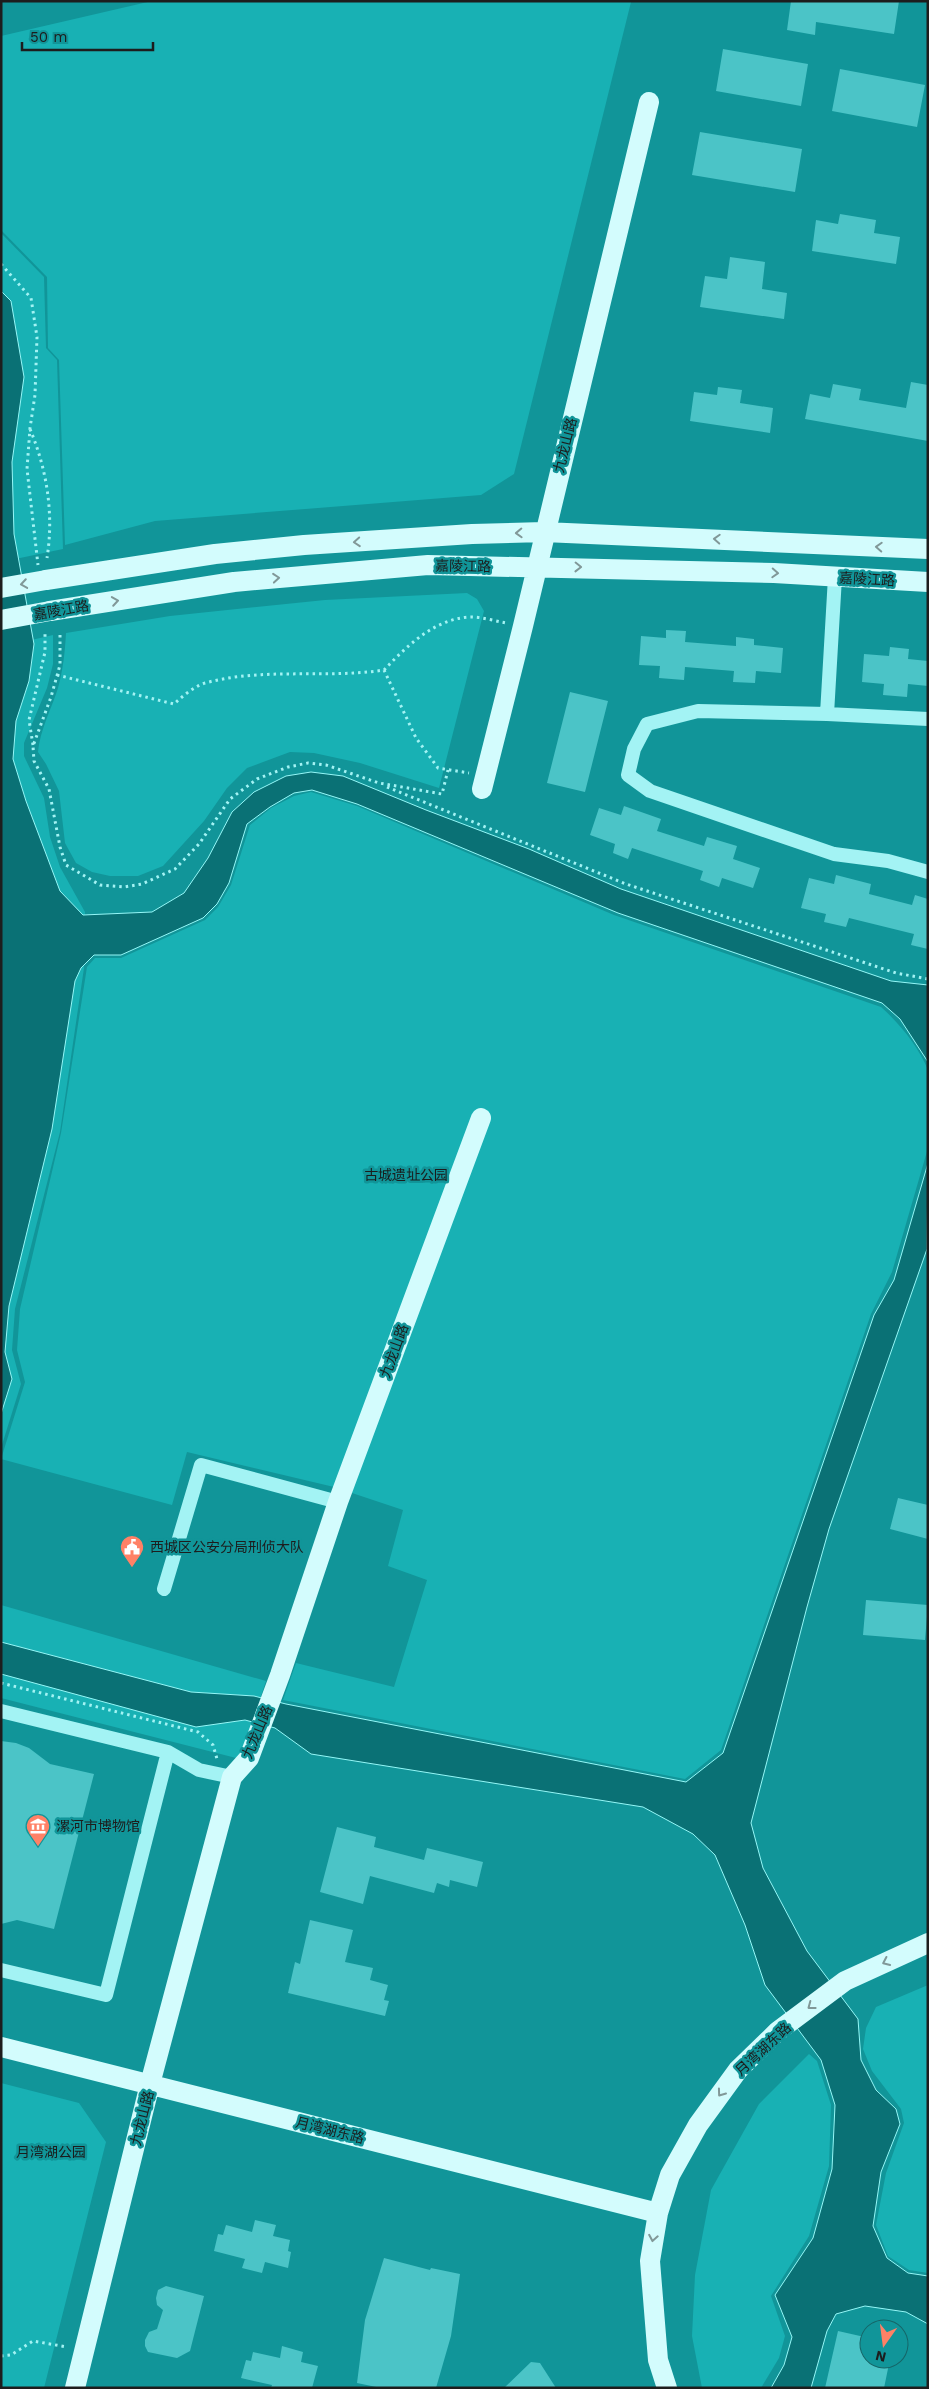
<svg xmlns="http://www.w3.org/2000/svg" width="929" height="2389" font-family="'Work Sans','Noto Sans SC',sans-serif">
  <style>
    .green { fill: #18b1b4 }
    .water { fill: #0a7175; stroke: #95f7f7 }
    .building { fill: #4bc4c7 }
    .lines { fill: none; stroke-linecap: round; stroke-linejoin: round }
    .path { stroke: #a3f3f4; stroke-width: 3; stroke-dasharray: 2.5 4; stroke-linecap: butt }
    .street { stroke: #a3f3f4; stroke-width: 14 }
    .secondary { stroke: #d3fcfd; stroke-width: 20 }
    .secondary-bridge { stroke: #d3fcfd; stroke-width: 20 }
    .oneway { stroke: #819898 }
    .labels { text-anchor: middle; stroke-width: 5; stroke-linejoin: round; paint-order: stroke }
    .street-label { font-size: 14px; fill: #1d1d1d; stroke: #119599 }
    .park-label { font-size: 14px; fill: #1a1d1d; stroke: #119599 }
    .poi-label { font-size: 14px; fill: #1d1d1d; stroke: #119599; text-anchor: start }
  </style>
  <rect width="100%" height="100%" fill="#119599"/>
  <path class="green" d="M152,1l479,1 -117,472 -33,21 -326,26 -90,24 -6,-185 -11,-12 -1,-71 -46,-47v-194z
    M1,233l43,44 2,71 11,12 6,189 -62,13z
    M467,593l10,6 7,12 -45,177 -79,-25 -46,-10 -24,-1 -43,16 -20,20 -23,33 -41,45 -25,10h-28l-18,-4 -16,-9 -11,-20 -6,-52 -13,-27 -8,-12c2,-22 13,-42 20,-64 5,-18 7,-36 8,-55l104,-17 155,-16z
    M53,635v29l-6,24 -23,55v13l20,42 6,39 10,30 25,45 -1,56 -24,164 -45,177 -3,41 9,34 -20,64v-801z
    M311,792l46,14 257,109 267,92c19,17 37,39 47,63v78l-36,124 -21,42 -150,436 -36,29 -402,-79 13,-37 98,24 33,-107 -39,-14 15,-56 -69,-23 -147,-35 -15,53 -171,-46 24,-77 -8,-32 3,-41 41,-176 26,-166 8,-9h26l84,-38 13,-13 13,-22 19,-60 21,-17 23,-12z
    M1,1605l265,76 -26,78 -239,-61z
    M928,1985v288l-19,-3 -21,-14 -12,-31 10,-52 18,-50 -3,-14 -29,-38 -9,-22 3,-21 10,-21z
    M809,2054l8,7 14,44 -2,61 -20,70 -38,60 14,40 -6,22 -18,30h-59l-10,-52 3,-61 16,-85 48,-86z
    M1,2083l78,20 27,39 -62,246h-43z"/>
  <path class="water" d="M1,291l10,10 13,76 -12,85 2,72 20,110 -5,37 -13,40 -3,38 13,42 34,90 23,24 69,-3 32,-19 24,-35 24,-46 22,-20 32,-16 25,-4 32,4 83,34 103,39 92,40 270,92 37,4v77l-28,-43 -18,-16 -264,-90 -261,-109 -45,-14 -18,3 -24,14 -23,17 -18,59 -12,21 -14,14 -82,37h-27l-13,13 -6,13 -23,148 -43,177 -4,46 7,27 -11,35z
    M928,1163l-1,86 -98,280 -22,78 -56,216 12,45 44,83 51,68 3,41 15,30 20,19 4,15 -19,48 -8,54 14,32 21,15 20,3v48l-22,-12 -41,-6 -29,8 -9,17 -16,57h-40l13,-23 8,-28 -17,-42 38,-57 19,-69 3,-64 -14,-45 -56,-75 -20,-60 -30,-70 -22,-21 -50,-27 -332,-53 -36,-26 -30,-8 -49,7 -195,-53v-32l190,50 63,4 32,8 400,78 37,-29 151,-438 20,-35z"/>
  <path class="building" d="M791,1h108l-5,33 -78,-12 -1,13 -28,-5z
    M723,49l85,15 -7,42 -85,-15z
    M840,69l85,16 -8,42 -85,-16z
    M700,132l102,17 -7,43 -103,-17z
    M840,214l36,6 -2,13 26,4 -4,27 -84,-13 4,-31 22,4z
    M730,257l35,5 -3,27 25,4 -3,26 -84,-12 5,-31 22,3z
    M911,382l17,3v56l-123,-22 5,-25 20,4 3,-14 28,5 -2,11 47,8z
    M718,387l24,3 -2,13 33,5 -3,25 -80,-12 4,-29 23,3z
    M666,630l20,1 -1,11 51,4v-9l18,2v6l29,3 -2,25 -25,-2 -1,12 -22,-1 1,-11 -49,-4 -1,13 -25,-2 1,-12 -21,-1 2,-29 25,2z
    M890,647l19,2 -1,10 20,2v25l-20,-2 -1,13 -24,-2 1,-11 -22,-2 2,-28 25,2z
    M570,692l38,9 -23,91 -38,-9z
    M624,806l37,13 -4,12 47,15 3,-9 30,9 -4,13 27,9 -7,20 -31,-10 -3,9 -19,-7 3,-9 -71,-23 -4,11 -15,-6 2,-9 -25,-9 9,-27 22,7z
    M836,875l35,9 -2,10 43,11 3,-10 13,4v50l-17,-4 3,-11 -65,-16 -3,9 -22,-5 2,-8 -25,-6 8,-30 25,6z
    M898,1498l30,7v34l-38,-10z
    M866,1600l62,5 -3,35 -62,-5z
    M1,1741l15,2 13,5 21,16 44,10 -40,155 -37,-9 -16,4z
    M337,1827l39,10 -2,10 50,13 3,-12 56,14 -6,25 -27,-7 -1,7 -12,-4 -3,10 -64,-17 -7,28 -43,-12z
    M310,1920l43,10 -8,32 28,6 -3,12 18,5 -4,15 5,1 -4,15 -97,-23 7,-31 5,2z
    M255,2220l21,5 -3,11 17,4 -2,11 3,1 -3,16 -23,-6 -3,11 -20,-5 3,-9 -31,-8 4,-17 5,1 3,-10 26,7z
    M384,2258l46,12 1,-2 29,6 -9,62 -15,52h-55l-24,-5 8,-63z
    M166,2286l38,10 -14,55 -13,7 -29,-6 -3,-6v-6l4,-8 8,-3 6,-19 -6,-5 -1,-7 2,-8z
    M838,2331l31,7v21h21l-6,29h-59z
    M282,2346l21,6 -2,10 17,4 -6,22h-41l1,-3 -31,-7 5,-18 5,1 2,-9 27,6z
    M531,2362l9,1 16,25h-52z"/>
  <g class="lines">
    <path class="path" d="M1,264l30,34 6,39 -2,58 -5,33 -3,41 11,96
      M30,429c17,41 24,85 17,129
      M60,635v30l-9,32 -18,49 1,15 15,28 11,58 6,18 34,20 24,2 18,-3 33,-15 24,-25 31,-45 27,-20 31,-12 20,-4 18,2 53,18 63,11 6,-24
      M384,670c23,-24 51,-52 87,-53 11,0 24,4 35,6
      M57,675l117,29c9,-8 19,-17 31,-21 59,-16 120,-4 179,-13l32,68 22,30 31,5
      M33,745l-4,-25 16,-68v-21
      M387,787l239,97 270,89 32,6
      M1,1683l197,49 15,13 4,14
      M1,2356l10,-1 22,-14 34,6"/>
    <path class="street" d="M827,714l8,-137
      M928,719l-101,-5 -129,-3 -51,13 -13,25 -6,26 22,16 184,63 54,7 40,11
      M164,1589l37,-124 137,37
      M1,1711l167,41 31,18 33,7
      M1,1970l105,25 62,-243"/>
    <path class="secondary" d="M46,580l169,-26 89,-9 168,-11 72,-2 384,17
      M50,611l184,-29 194,-17 346,8 154,9
      M482,789l41,-163 126,-524
      M1,2047l657,166
      M75,2388l75,-304 82,-307 17,-19 31,-83 58,-173 143,-384
      M667,2388l-9,-28 -8,-99 8,-48 12,-38 28,-50 40,-55 40,-39 67,-50 83,-38"/>
    <path class="secondary-bridge" d="M1,588l45,-8
      M1,620l49,-9"/>
  </g>
  <defs><path id="oneway-chevron" d="M-2-3.5L2.5 0L-2 3.5" fill="none" stroke-width="1.6" stroke-linecap="round" stroke-linejoin="round" transform="scale(1.25)"/></defs>
  <g class="oneway">
    <use href="#oneway-chevron" transform="translate(519 533) rotate(178)"/>
    <use href="#oneway-chevron" transform="translate(717 539) rotate(-177)"/>
    <use href="#oneway-chevron" transform="translate(357 542) rotate(176)"/>
    <use href="#oneway-chevron" transform="translate(879 547) rotate(-177)"/>
    <use href="#oneway-chevron" transform="translate(578 567) rotate(1)"/>
    <use href="#oneway-chevron" transform="translate(775 573) rotate(3)"/>
    <use href="#oneway-chevron" transform="translate(276 578) rotate(-5)"/>
    <use href="#oneway-chevron" transform="translate(24 584) rotate(171)"/>
    <use href="#oneway-chevron" transform="translate(115 601) rotate(-9)"/>
    <use href="#oneway-chevron" transform="translate(886 1962) rotate(155)"/>
    <use href="#oneway-chevron" transform="translate(811 2006) rotate(143)"/>
    <use href="#oneway-chevron" transform="translate(721 2093) rotate(126)"/>
    <use href="#oneway-chevron" transform="translate(653 2238) rotate(100)"/>
  </g>
  <defs>
    <g id="civic-pin" transform="scale(1.25)"><path d="M0 17L-7.5 6A9.5 9.5 0 1 1 7.5 6Z" fill="#ff8166" stroke="#119599"/><path d="M-.6-6.5H3V-4.5H.6V-3L4-1V1h2V6H-6V1h2V-1L-.6-3ZM-1.2 2.5V6h2.4V2.5Z" fill="#fff"/></g>
    <g id="museum-pin" transform="scale(1.25)"><path d="M0 17L-7.5 6A9.5 9.5 0 1 1 7.5 6Z" fill="#ff8166" stroke="#119599"/><path d="M0-6L6-3V-2H-6V-3ZM-5-1h2V3h-2ZM-1-1h2V3h-2ZM3-1h2V3H3ZM-6 4H6V6H-6Z" fill="#fff"/></g>
  </defs>
  <g fill-rule="evenodd">
    <use href="#civic-pin" x="132" y="1547"/>
    <use href="#museum-pin" x="38" y="1826"/>
  </g>
  <g class="labels">
    <g class="street-label">
      <text transform="translate(565 445) rotate(-76)" y="5">九龙山路</text>
      <text transform="translate(463 566) rotate(1)" y="5">嘉陵江路</text>
      <text transform="translate(867 579) rotate(3)" y="5">嘉陵江路</text>
      <text transform="translate(61 610) rotate(-10)" y="5">嘉陵江路</text>
      <text transform="translate(394 1351) rotate(-70)" y="5">九龙山路</text>
      <text transform="translate(257 1732) rotate(-67)" y="5">九龙山路</text>
      <text transform="translate(763 2049) rotate(-43)" y="5">月湾湖东路</text>
      <text transform="translate(142 2118) rotate(-76)" y="5">九龙山路</text>
      <text transform="translate(330 2130) rotate(14)" y="5">月湾湖东路</text>
    </g>
    <g class="park-label">
      <text x="406" y="1180">古城遗址公园</text>
      <text x="51" y="2157">月湾湖公园</text>
    </g>
    <g class="poi-label">
      <text x="150" y="1552">西城区公安分局刑侦大队</text>
      <text x="56" y="1831">漯河市博物馆</text>
    </g>
  </g>
  <rect width="929" height="2389" fill="none" stroke="#1d1d1d" stroke-width="5"/>
  <g transform="translate(884 2344) rotate(194)"><circle r="24" fill="#119599" stroke="#166567"/>
  <path d="M0-4L9 19L0 12L-9 19Z" fill="#ff8166"/>
  <text y="-8" font-size="14" font-weight="bold" text-anchor="middle" fill="#1d1d1d">N</text>
  </g>
  <path d="M22 42v8h131v-8" fill="none" stroke="#1d1d1d" stroke-width="2.5"/>
  <text x="30" y="42" font-size="15" fill="#1d1d1d" stroke="#119599" stroke-width="4" paint-order="stroke">50 m</text>
</svg>
